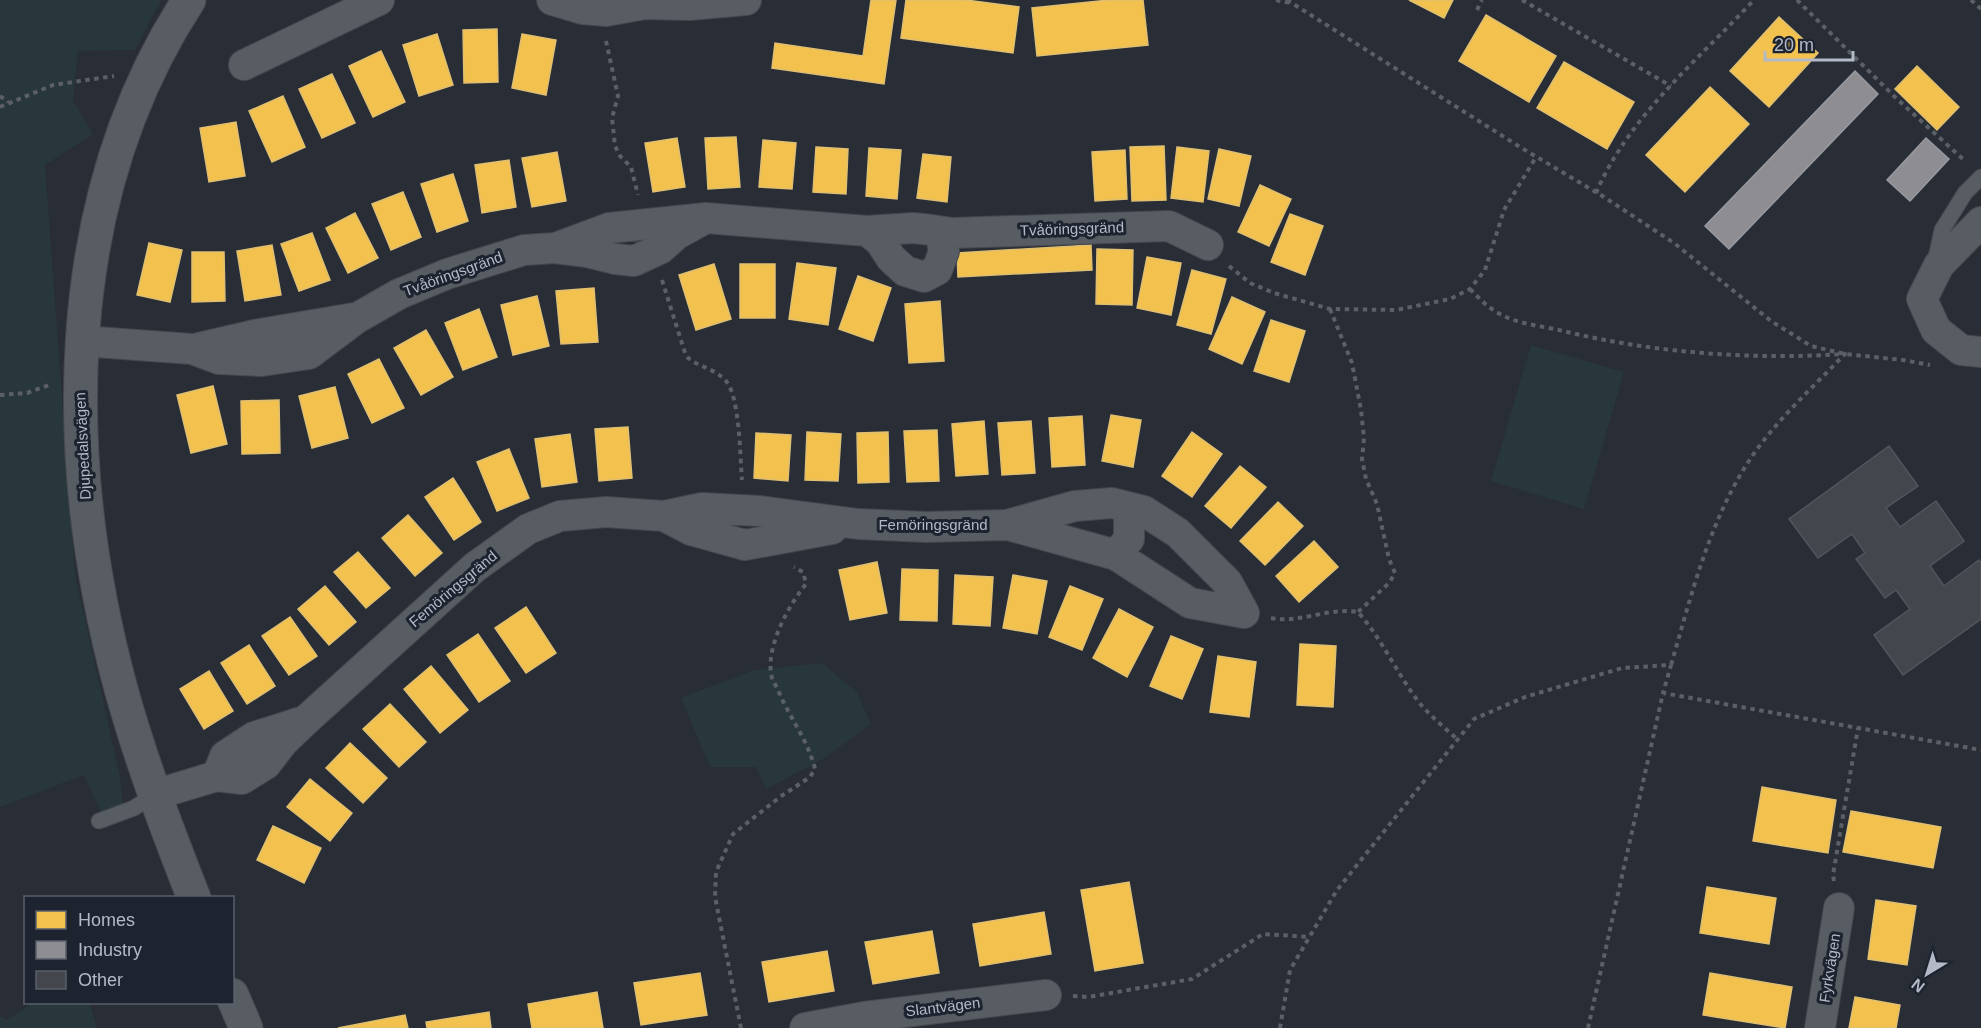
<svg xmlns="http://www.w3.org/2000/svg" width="1981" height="1028" font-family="Helvetica,sans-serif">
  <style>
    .green { fill: #27373b }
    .homes { fill: #f2c14e; stroke: #dfbf72; stroke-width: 1.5 }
    .industry { fill: #8d8d92; stroke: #989aa2; stroke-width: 1.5 }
    .building { fill: #43474d; stroke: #51555d; stroke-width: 1.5 }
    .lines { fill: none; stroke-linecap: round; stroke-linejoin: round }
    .service-casing { stroke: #45484e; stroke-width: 17 }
    .minor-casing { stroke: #45484e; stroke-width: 32 }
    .tertiary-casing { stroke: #45484e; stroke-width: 35 }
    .path { stroke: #5b6067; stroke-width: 4; stroke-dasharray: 4.5 4.5; stroke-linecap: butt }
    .service { stroke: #585c63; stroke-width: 15 }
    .minor { stroke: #585c63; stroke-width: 30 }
    .tertiary { stroke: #585c63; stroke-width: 33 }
    .labels { text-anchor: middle; stroke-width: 6; stroke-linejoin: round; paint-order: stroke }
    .street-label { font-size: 15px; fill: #b3b9c6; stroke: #1d232f }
  </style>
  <rect width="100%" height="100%" fill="#292d35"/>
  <path class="green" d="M0,0h161l-26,50 -57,1 -5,50 20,33 -48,31 30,409 45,203 3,28 -21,9 -18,-39 -84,32z
    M1531,345l93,27 -40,137 -93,-28z
    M822,663l35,29 14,32 -48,35 -57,30 -10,-22h-46l-29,-69 73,-28z
    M33,1003h57l7,25h-97v-12l7,4z"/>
  <path class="homes" d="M871,0h25l-12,84 -112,-16 3,-25 88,13z
    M906,0h60l53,7 -6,46 -112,-15z
    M1109,0h34l5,45 -111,11 -5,-48z
    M1409,0h44l-9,18z
    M1486,15l70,41 -27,46 -70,-41z
    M1779,17l39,36 -49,54 -39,-36z
    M497,29l1,53 -34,1 -1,-53z
    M437,34l16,51 -34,11 -16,-51z
    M522,34l34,6 -10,55 -34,-7z
    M381,51l24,51 -32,15 -24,-51z
    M1564,62l70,40 -27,47 -70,-41z
    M1917,66l42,41 -22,23 -42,-41z
    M332,74l23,49 -33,15 -23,-49z
    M1710,87l39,37 -64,68 -39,-37z
    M283,96l22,51 -33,15 -23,-51z
    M236,122l9,54 -36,6 -9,-54z
    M736,137l4,50 -32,2 -3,-51z
    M677,138l8,49 -32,5 -8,-49z
    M763,140l33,3 -4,46 -33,-2z
    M1164,146l2,54 -34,1 -2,-54z
    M816,147l32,2 -2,45 -33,-2z
    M1177,147l32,4 -6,51 -32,-4z
    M869,148l32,2 -4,49 -31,-3z
    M1219,149l32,7 -12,50 -31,-7z
    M1125,150l2,49 -32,2 -3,-49z
    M557,152l9,49 -34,6 -10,-49z
    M923,154l28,3 -4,45 -30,-4z
    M509,160l7,47 -34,6 -7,-48z
    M453,174l15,47 -31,11 -16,-48z
    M1260,185l31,14 -22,47 -31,-14z
    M403,192l18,45 -30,13 -19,-46z
    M355,213l23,45 -30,15 -22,-45z
    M1290,214l33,12 -18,49 -34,-13z
    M312,233l18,47 -31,11 -18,-47z
    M149,243l33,7 -12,52 -33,-7z
    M272,245l9,50 -36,6 -8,-50z
    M1091,245l1,25 -134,7 -1,-24z
    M1097,249l36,1 -1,55 -36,-1z
    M192,252h32l1,49 -33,1z
    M1147,257l34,6 -10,52 -34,-7z
    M797,263l39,5 -8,57 -39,-6z
    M714,264l17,55 -35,11 -17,-55z
    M740,264h35v54h-35z
    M1192,270l34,9 -15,55 -34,-9z
    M858,276l33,12 -18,53 -34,-12z
    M594,288l4,54 -37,2 -5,-53z
    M537,296l12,50 -36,9 -12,-50z
    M1232,297l33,15 -23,52 -33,-15z
    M940,301l4,60 -35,2 -4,-59z
    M479,309l18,48 -34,13 -18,-47z
    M1271,320l34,11 -16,51 -35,-11z
    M426,330l27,47 -32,18 -27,-47z
    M379,359l25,49 -32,15 -24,-49z
    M213,386l14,58 -36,9 -14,-58z
    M335,387l13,51 -36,10 -13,-52z
    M279,400l1,53 -38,1 -1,-53z
    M1111,415l30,5 -8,47 -31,-6z
    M1082,416l3,49 -33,2 -3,-49z
    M984,421l4,53 -32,2 -4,-52z
    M1031,421l4,52 -33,2 -4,-52z
    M628,427l4,51 -33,3 -4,-52z
    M937,430l2,51 -32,1 -3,-51z
    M807,432l34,2 -3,47 -33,-1z
    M888,432l1,50 -31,1 -1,-50z
    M1192,432l30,22 -30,43 -30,-21z
    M756,433l35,2 -3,46 -34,-3z
    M570,434l7,48 -35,5 -7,-48z
    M509,449l20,49 -32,13 -20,-49z
    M1240,466l26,21 -35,41 -26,-22z
    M453,478l28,44 -27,18 -29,-43z
    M1278,502l25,24 -38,39 -25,-24z
    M408,515l34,38 -27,23 -33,-38z
    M1314,541l24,26 -39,35 -23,-26z
    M358,552l32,36 -24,20 -32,-36z
    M877,562l10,51 -37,7 -11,-50z
    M902,569l36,1 -1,51 -37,-1z
    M955,575l38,2 -3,49 -37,-2z
    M1013,575l34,6 -10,53 -34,-6z
    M325,586l31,36 -27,23 -31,-36z
    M1070,586l33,13 -21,51 -33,-13z
    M526,607l30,46 -30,20 -31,-45z
    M1119,609l34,18 -26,50 -34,-19z
    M290,617l27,39 -28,19 -27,-39z
    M478,634l32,47 -31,21 -32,-47z
    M1171,636l32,13 -21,50 -32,-13z
    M1300,644l36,2 -3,61 -36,-2z
    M249,645l26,41 -28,18 -26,-41z
    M1218,656l38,6 -7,55 -39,-5z
    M431,666l37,44 -28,23 -36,-44z
    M209,671l24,40 -29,18 -24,-40z
    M390,704l36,38 -27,25 -36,-38z
    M350,743l37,35 -24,25 -37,-35z
    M310,779l42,34 -22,28 -43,-34z
    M1762,787l74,13 -8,53 -75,-12z
    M1851,811l90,16 -8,41 -90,-16z
    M273,826l48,22 -17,35 -47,-23z
    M1129,882l14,81 -48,8 -14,-81z
    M1707,887l69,11 -7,46 -69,-11z
    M1876,900l40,6 -9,59 -39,-6z
    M1044,912l7,42 -71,12 -7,-42z
    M932,931l7,42 -66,11 -8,-42z
    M827,951l7,40 -65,11 -7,-40z
    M700,973l7,42 -66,10 -7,-42z
    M1710,973l82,14 -7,41 -82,-13z
    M597,992l6,36h-71l-4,-24z
    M1855,997l45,8 -4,23h-47z
    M489,1012l2,16h-64l-1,-6z
    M405,1015l3,13h-70z"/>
  <path class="industry" d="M1855,71l23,23 -149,155 -24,-23z
    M1926,138l23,21 -39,42 -23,-21z"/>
  <path class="building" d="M1889,446l29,40 -32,22 14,19 36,-26 28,40 -34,25 14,20 35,-26 2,3v56l-78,56 -29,-40 36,-26 -14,-19 -11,8 -29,-39 9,-6 -13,-19 -34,24 -29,-39z"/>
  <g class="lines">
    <g class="service-casing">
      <path id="service" d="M1935,262l7,-32 23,-37 16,-16
        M99,821l35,-13 20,-13"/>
    </g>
    <g class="minor-casing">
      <path id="minor" d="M552,0l30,9 24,2 39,-7 44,1 57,-5
        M244,65l135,-65
        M1981,222l-42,43 -17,34 14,31 25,20 20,2
        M932,230l20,3 217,-7 39,19
        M558,247l51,-19 97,-10 161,13 46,-3 19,2 9,7 3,14 -7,19 -13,7 -19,-6 -14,-13 -11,-17 -13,-10
        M82,341l110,8 27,10 43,2 47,-7 48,-36 42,-24 48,-20 77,-24 31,-2 32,4 28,7 19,2 26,-12 17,-15 29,-16
        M198,348l56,-13 100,-17
        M664,516l27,14 54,15 87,-16
        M1008,525l108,30 74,48 54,10
        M1116,555l13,-16v-31
        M217,776l8,-20 29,-19 47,-15
        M154,795l63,-19 25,3 24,-15 17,-22 22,-21 170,-154 53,-38 32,-13 46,-4 58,4 38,-8 58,3 98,13 68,3 81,-2 68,-19 37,-3 32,8 34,22 49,49 17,31
        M805,1028l59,-11 182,-22
        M1820,1028l19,-120"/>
    </g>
    <g class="tertiary-casing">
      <path id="tertiary" d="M189,0c-132,202 -129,464 -68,689 20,72 46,140 73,209
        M232,995l14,33"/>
    </g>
    <path class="path" d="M1276,0l14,3
      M1287,0l233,147 84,50 70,46 97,78 40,25 34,8 58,6 27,5
      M1522,0l149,86
      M1797,0l99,98 69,63
      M1971,0l10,9
      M1477,10l5,-10
      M606,41l12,55 -6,22 3,28 5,10 11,11 7,28
      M0,96l8,6
      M0,107l53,-22 61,-9
      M1596,193c33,-77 102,-133 158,-193
      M1229,266l21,17 24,10 56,16 66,1 54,-11 20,-10 15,-19 19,-60 32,-53
      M662,280l24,76c11,11 28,12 39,24 15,14 15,78 17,100
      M1470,289c10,10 19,20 32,26 17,9 39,11 57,15 93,23 191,30 286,24 -31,32 -64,62 -90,98 -44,62 -63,141 -84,213
      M1330,309l22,54 9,47 3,28 -2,21 4,20 11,25 12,55 6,14 -6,10 -31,29
      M0,395l27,-2 25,-9
      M1271,618c29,6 56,-11 87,-6 24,27 38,60 60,89 11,14 26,26 40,39
      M1834,881l-1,-6 25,-147
      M1073,996l15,1 104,-18 71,-45 47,3
      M741,1028l-26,-131 1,-25 17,-38 47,-37 30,-20 5,-8c-7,-29 -26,-52 -37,-79 -3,-6 -7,-12 -7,-17 -4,-29 18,-68 35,-89l-3,-12 -9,-5
      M1280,1028l10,-58 47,-80 137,-171 51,-22 97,-29 49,-3 -8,28
      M1588,1028l75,-335 318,57"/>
    <use href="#service" class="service"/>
    <use href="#minor" class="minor"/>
    <use href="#tertiary" class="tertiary"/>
  </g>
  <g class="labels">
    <g class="street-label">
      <text transform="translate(1072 229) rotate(-2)" y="5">Tvåöringsgränd</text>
      <text transform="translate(453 274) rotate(-20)" y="5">Tvåöringsgränd</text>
      <text transform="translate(83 446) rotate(-93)" y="5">Djupedalsvägen</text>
      <text x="933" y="530">Femöringsgränd</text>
      <text transform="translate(453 589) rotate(-40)" y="5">Femöringsgränd</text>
      <text transform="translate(1830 968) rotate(-81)" y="5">Fyrkvägen</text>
      <text transform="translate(943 1007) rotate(-7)" y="5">Slantvägen</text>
    </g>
  </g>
  <rect x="24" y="896" width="210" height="108" fill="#1d232f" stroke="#595f6b" stroke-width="1.5"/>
  <rect x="36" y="911" width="30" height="18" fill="#f2c14e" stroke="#595f6b" stroke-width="1.5"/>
  <text x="78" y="926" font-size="18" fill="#b3b9c6">Homes</text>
  <rect x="36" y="941" width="30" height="18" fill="#8d8d92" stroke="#595f6b" stroke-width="1.5"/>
  <text x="78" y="956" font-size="18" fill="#b3b9c6">Industry</text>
  <rect x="36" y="971" width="30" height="18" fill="#43474d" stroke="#595f6b" stroke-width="1.5"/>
  <text x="78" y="986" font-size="18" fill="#b3b9c6">Other</text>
  <g transform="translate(1927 974) rotate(218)" stroke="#1d232f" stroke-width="4.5" paint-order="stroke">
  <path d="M0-4.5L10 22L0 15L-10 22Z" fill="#b3b9c6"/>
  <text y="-9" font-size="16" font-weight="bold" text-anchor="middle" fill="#b3b9c6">N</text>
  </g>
  <path d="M1765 51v9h88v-9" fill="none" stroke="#b3b9c6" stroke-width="3"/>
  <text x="1774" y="51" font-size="18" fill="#b3b9c6" stroke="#1d232f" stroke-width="4.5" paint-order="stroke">20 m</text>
</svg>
